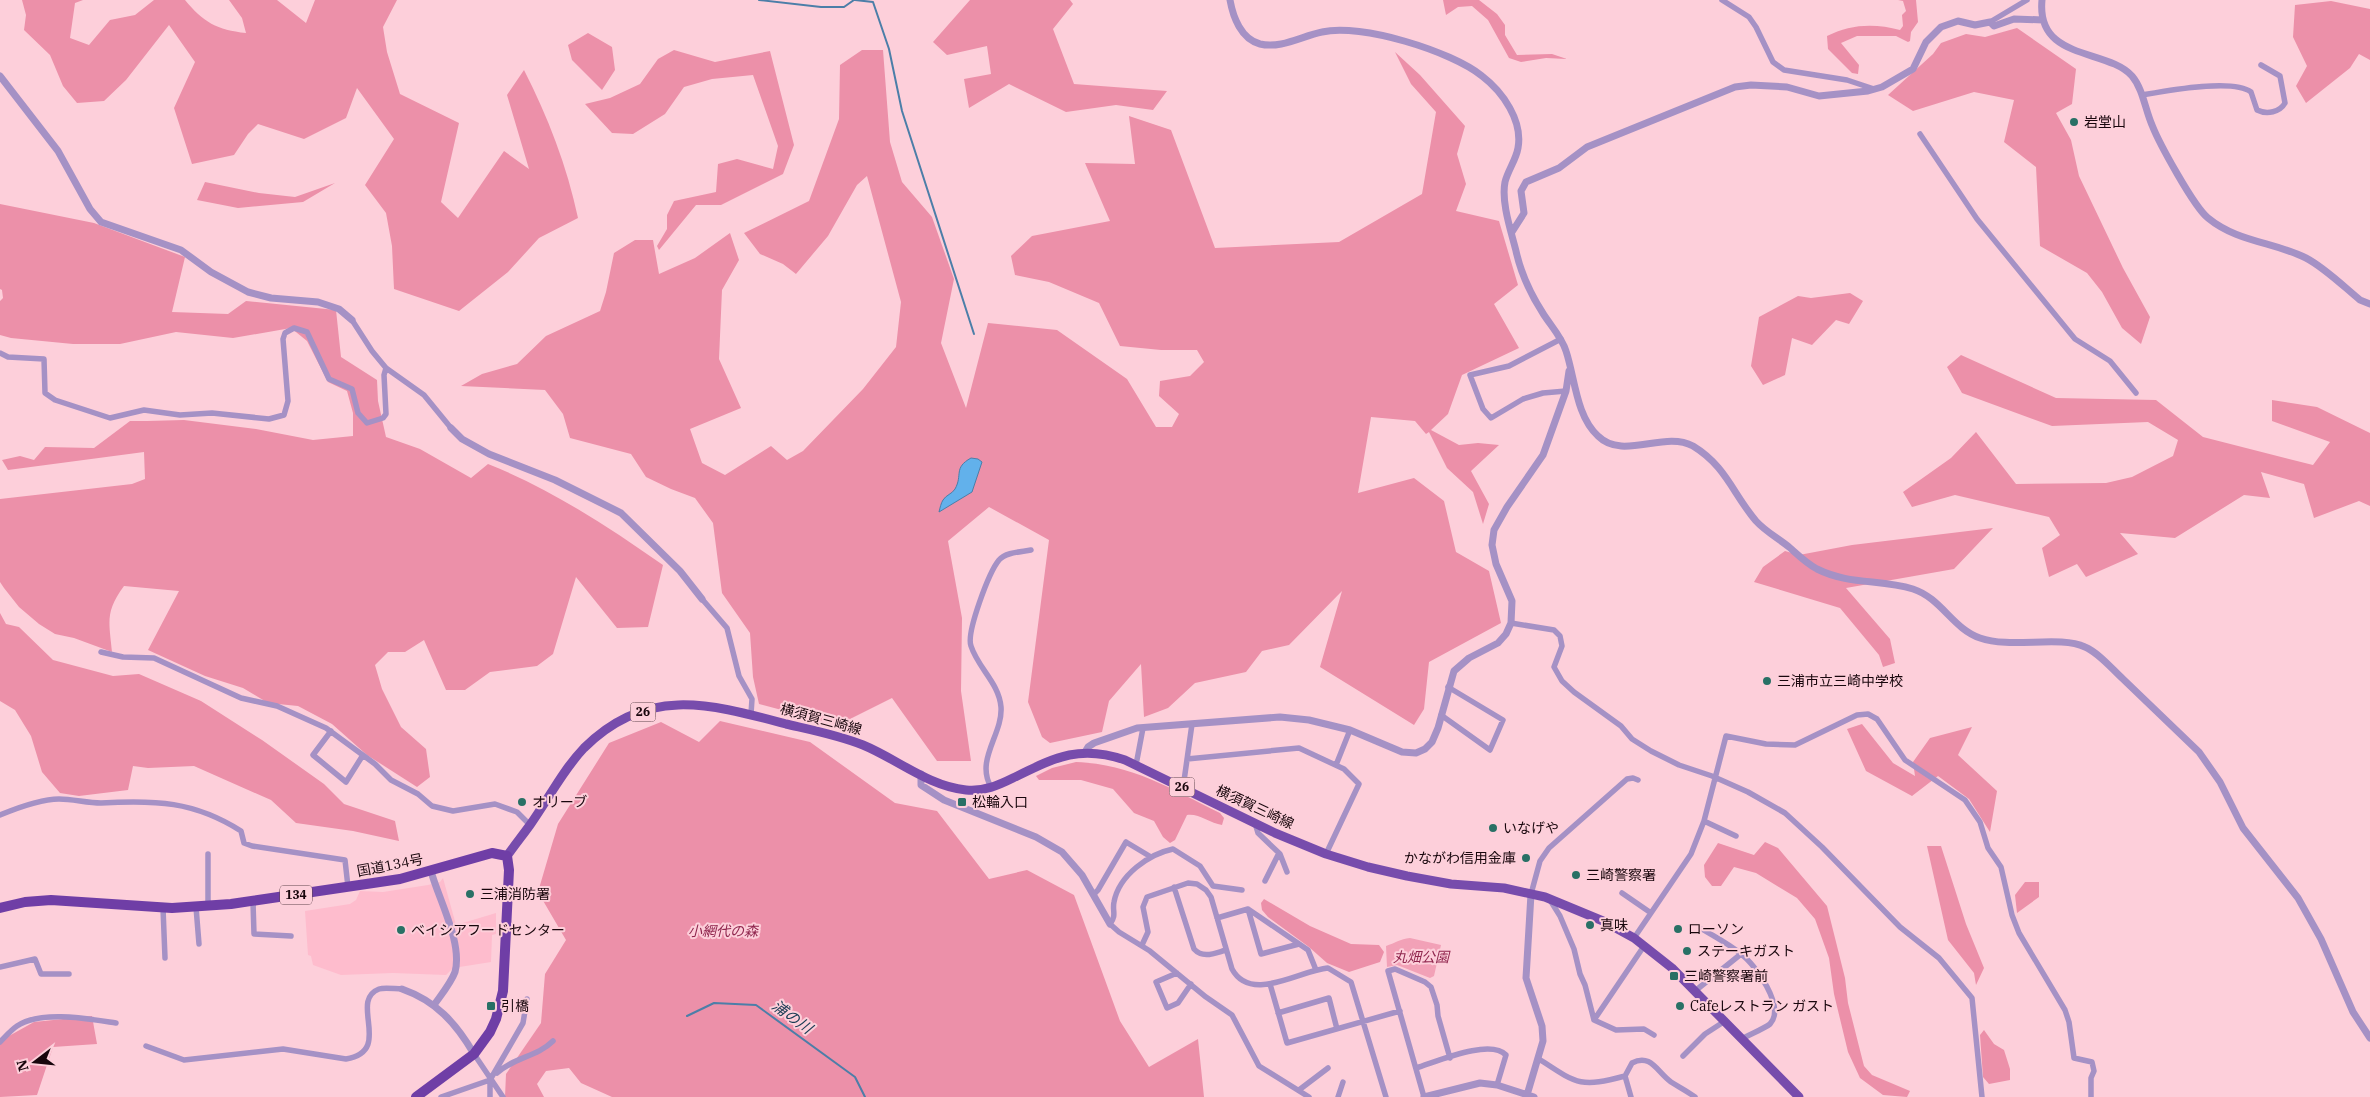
<svg xmlns="http://www.w3.org/2000/svg" width="2370" height="1097" font-family="'IBM Plex Serif','Noto Sans JP',serif">
  <style>
    .built { fill: #febccd }
    .green { fill: #f2a1b7 }
    .forest { fill: #ec90a9 }
    .water { fill: #62b1eb; stroke: #4c7ea8 }
    .lines { fill: none; stroke-linecap: round; stroke-linejoin: round }
    .stream { stroke: #4c7ea8; stroke-width: 2 }
    .minor { stroke: #a591c5; stroke-width: 5.5 }
    .tertiary { stroke: #a591c5; stroke-width: 7 }
    .primary { stroke: #774cac; stroke-width: 9 }
    .trunk { stroke: #6f3ea6; stroke-width: 10 }
    .poi-dot { fill: #297065; stroke: #fdcfda; stroke-width: 2 }
    .labels { text-anchor: middle; stroke-width: 4; stroke-linejoin: round; paint-order: stroke }
    .shield { fill: #fdcfda; stroke: #5d424a; stroke-width: 1 }
    .shield-label { font-size: 12px; font-weight: bold; fill: #18060c }
    .poi-label { font-size: 14px; fill: #18060c; stroke: #fdcfda; text-anchor: start }
    .street-label { font-size: 14px; fill: #18060c; stroke: #fdcfda }
    .park-label { font-size: 14px; font-style: italic; fill: #90264e; stroke: #fdcfda }
    .water-label { font-size: 15px; font-style: italic; fill: #1a3c54; stroke: #fdcfda }
  </style>
  <rect width="100%" height="100%" fill="#fdcfda"/>
  <path class="built" d="M443,878l13,47 40,-12v21l-4,1 -1,27 -38,6 -7,7 -53,-2 -52,2 -28,-10 -2,-9 -3,-1 -3,-44 45,-7 6,-4 4,-9 23,1 45,-7 12,-3z"/>
  <path class="green" d="M1410,938l31,7 -7,31 -4,2 -33,-13 -10,2 -1,-21c9,-3 14,-7 24,-8z"/>
  <path class="forest" d="M22,0h61l-8,3 -5,35 19,7 21,-25 25,-5 19,-15h31c18,22 32,30 61,33l-4,-15 -13,-18h48l29,23 9,-23h82l-14,27 4,25 13,42 59,29 -18,79 17,16 46,-67 25,18 -22,-74 17,-25c24,47 43,96 54,148l-39,20 -31,34 -49,39 -65,-22 -2,-43 -6,-33 -21,-28 29,-46 -37,-51 -11,30 -42,21 -46,-15 -10,10 -14,21 -42,9 -18,-56 21,-46 -26,-37 -43,55 -22,21 -27,2 -14,-17 -13,-31 -26,-25 2,-15z
    M970,0h100l3,4 -20,25 21,55 93,7 -14,19 -37,-5 -50,7 -57,-28 -40,24 -5,-29 27,-5 -4,-28 -40,9 -14,-13z
    M1443,0h36l18,14 8,11v10l12,20 35,-1 15,5 -21,-1 -25,4 -12,-4 -21,-38 -16,-14 -14,1 -12,8z
    M1898,0h18l2,22 -7,10 -1,9 -2,1 -12,-6h-39l-16,7 18,22 -1,9 -6,-1 -24,-24 -1,-13c23,-12 48,-13 73,-6l3,-4 -1,-11 4,-4 -3,-10z
    M2331,1l39,8v51l-11,-6 -9,14 -44,35 -10,-17 11,-20 -14,-29 2,-32z
    M2017,28l59,41 -4,35 -16,9 15,27 8,36 44,92 27,49 -9,27 -19,-16 -20,-36 -15,-19 -47,-27 -4,-79 -32,-25 10,-42 -40,-8 -61,19 -25,-16 45,-41 8,-11 25,-9 19,3z
    M588,33l24,14 3,23 -13,20 -30,-30 -4,-15z
    M674,50l41,12 55,-11 24,94 -11,29 -62,31h-25l-37,45 -2,-4 10,-17v-14l7,-14 42,-9 2,-28 19,-5 36,10 5,-23 -25,-71 -41,4 -28,8 -19,27 -32,20 -21,-1 -27,-29 25,-6 30,-14 18,-25z
    M862,50h21l7,92 12,40 30,35 22,62 -13,64 25,65 22,-85 69,7 70,49 29,48h16l7,-13 -20,-18 1,-15 30,-5 14,-14 -7,-12h-36l-41,-4 -21,-43 -50,-21 -34,-7 -4,-19 21,-20 78,-15 -25,-58 50,1 -6,-48 42,14 44,118 124,-6 83,-48 14,-82 -25,-28 -16,-32 25,23 45,51 -8,28 9,30 -10,27 43,10 19,64 -24,19 25,44 -57,27 -14,39 -17,16 28,15 19,-2 21,2 -28,26 18,33 -6,20 -10,-32 -26,-24 -18,-36 -3,2 -11,-13 -44,-4 -13,76 56,-15 30,23 12,51 33,19 12,52 -72,39 -5,47 -10,16 -94,-58 22,-76 -53,54 -27,6 -16,21 -51,11 -27,25 -24,9 -3,-53 -32,37 -7,31 -52,11 -8,-6 -14,-35 21,-162 -60,-33 -41,34 14,77 -1,73 10,70h-34l-45,-63 -54,27 -79,-21 -6,-27 -3,-44 -28,-40 -9,-70 -18,-25 -24,-9 -25,-12 -15,-23 -61,-16 -7,-24 -18,-24 -84,-4 21,-12 35,-10 29,-28 54,-25 6,-19 8,-39 21,-13h18l6,34 36,-16 35,-25 9,27 -17,30 -3,69 22,49 -51,21 12,34 23,12 46,-29 16,14 16,-9 60,-62 33,-42 5,-45 -34,-126 -10,9 -29,51 -32,38 -13,-10 -23,-10 -16,-21 65,-32 30,-82 1,-54z
    M205,182l54,11 36,4 40,-14 -32,19 -65,6 -41,-8z
    M0,204l94,19 91,34 -13,55 56,2 18,-13 90,9 5,47 36,23 1,21 8,36 34,12 51,29 17,-14c63,25 119,62 175,101l-15,62 -31,1 -41,-51 -23,77 -16,12 -47,6 -25,18h-19l-22,-50 -19,12h-17l-13,13 7,24 19,38 25,22 4,28 -13,10 -50,-32 -35,-31 -34,-18 -30,-3 -25,-15 -38,-12 -57,-26 31,-59 -55,-5c-19,26 -15,35 -12,66l-38,-14 -19,-4 -16,-10 -20,-17 -15,-19 -4,-6v-83l132,-15 13,-5 -1,-27 -136,18 -6,-10 18,-4 14,4 11,-13 49,1 36,-27h17l37,-1 72,9 57,11 40,-4v-23l-6,-22 -19,-9 -21,-41 -16,-13 -58,10 -57,-6 -56,12h-47l-62,-6 -11,-3v-34l3,-3 -1,-8 -2,-1z
    M1850,293l13,8 -14,23 -13,-4 -24,25 -20,-7 -7,37 -22,10 -12,-19 8,-49 39,-21 13,2z
    M1961,355l95,43 100,2 47,37 110,28 17,-23 -58,-21v-21l45,7 53,26v73l-11,-5 -45,17 -10,-34 -43,-12 9,26 -26,-3 -69,43 -55,-5 18,21 -52,23 -9,-13 -28,13 -7,-29 18,-13 -11,-18 -94,-22 -43,12 -9,-15 48,-34 25,-26 40,52 90,-1 26,-6 41,-21 5,-16 -30,-18 -96,4 -90,-33 -15,-26z
    M1993,528l-39,41 -108,19 44,51 5,24 -12,4 -4,-12 -39,-47 -86,-26 9,-15 22,-16 14,4 53,-10z
    M0,613l6,11 13,3 34,33 60,16 26,-2 62,27 61,39 62,44 20,20 51,17 4,20 -46,-10 -57,-8 -25,-23 -77,-34 -46,2 -15,-2 -5,24 -49,6 -19,-3 -18,-21 -11,-36 -16,-26 -15,-9z
    M720,721l90,21 85,61 42,8 52,68 38,-9 47,25 46,126 29,46 49,-28 6,58h-592l-31,-14 -12,-15 -23,3 -9,13 7,13h4h-43l1,-23 35,-51 4,-49 21,-34 -28,-48 20,-68 51,-81 52,-21 38,20z
    M1862,724l31,39 22,13 -2,-14 17,-24 42,-11 -14,28 39,36 -7,41 -21,-33 -31,-23 -26,20 -46,-25 -19,-42z
    M1076,762c56,2 95,27 144,51l4,5 -2,7c-12,-2 -24,-12 -35,-10l-12,25 -5,3 -7,-6 -9,-16 -20,-8 -21,-24 -32,-9h-42l-3,-4 16,-8z
    M1765,842l13,6 49,58 18,72 3,25 16,63 8,9 38,16 -3,6 -24,-2 -23,-17 -12,-26 -14,-58 -5,-36 -14,-39 -18,-21 -41,-25 -22,-6 -13,19h-9l-7,-9 -1,-12 14,-22 36,12z
    M1927,846h14l25,78 18,44 -8,17 -2,-12 -26,-33z
    M2025,882h14v15l-22,16 -2,-18z
    M1264,899l46,27 41,18 28,1 5,7 -4,10 -31,10 -22,-9 -18,-16 -41,-30 -6,-7 -1,-7z
    M92,1016l5,28 -44,3 -16,48 -37,2v-56l34,-19z
    M1984,1030l10,14 10,6 6,19v11l-21,4 -6,-7 -3,-42z"/>
  <path class="water" d="M971,458l7,1 4,3 -10,30 -33,20c1,-4 2,-9 4,-12 3,-5 9,-6 12,-11 8,-14 -2,-21 16,-31z"/>
  <g class="lines">
    <path class="stream" d="M759,0l62,7h23l10,-7
      M855,0l18,2 16,47 13,62 72,223
      M687,1016l27,-13 42,2 99,72 10,20"/>
    <path class="minor" d="M1722,0l27,17 7,10 17,35 11,8 63,10 27,9
      M1990,22l37,-22
      M2142,95c23,-4 91,-17 109,-3l6,18c10,5 23,2 28,-7l-5,-27 -19,-11
      M1920,134l57,85 98,120 35,22 26,32
      M352,320l20,31 14,17 38,27 27,33
      M1561,339l-52,27 -39,9 13,34 8,9 32,-19 20,-6 23,-2
      M0,353l8,4 36,2 1,34 10,7 55,18 34,-8 36,5 32,-2 57,6 15,-4 4,-14 -5,-62 2,-6 9,-5 13,4 22,47 23,10 6,24 9,10 16,-5 3,-4 -2,-39 2,-7
      M702,599l25,29 12,48 13,23 -1,15
      M1511,623l43,7 6,6 2,10 -8,21 8,14 12,11 47,34 11,13 19,12 28,14 33,11 36,16 37,21 37,34 78,80 39,31 33,40 10,99
      M101,652l22,5 31,1 87,40 36,8 49,22 49,36 16,16 27,14 14,12 21,5 42,-7 22,8 13,13
      M1441,715l49,35 13,-30 -55,-33
      M331,731l-18,24 33,27 17,-27
      M1187,759l112,-11 45,21 15,15 -33,70
      M1136,765l7,-37
      M1336,765l14,-35
      M991,787c-16,-27 12,-53 10,-80 -2,-24 -23,-39 -30,-61 -5,-13 18,-74 28,-86 7,-8 22,-8 32,-10
      M1183,788l9,-64
      M0,815c17,-7 40,-16 59,-16 14,0 28,4 42,4 54,-3 93,-2 140,28l3,12 8,3 93,14 3,27
      M1704,821l32,15
      M1255,823l3,10 22,21 7,18
      M208,854v52
      M1265,881l14,-28
      M1174,887l20,62c9,10 21,4 32,1
      M1242,890l-29,-4 -13,-20 -27,-17c-24,5 -54,26 -59,53 -2,9 3,13 -4,22l9,8 31,19 56,46 26,18 27,51 50,31
      M1622,893l29,20
      M1094,894l4,-4 28,-48 25,15
      M1531,894l9,-33 9,-13 78,-69 6,-1 5,2
      M1550,900l10,16 14,33 6,25 5,11 9,35 22,10 28,-1 10,6
      M253,902l1,32 37,2
      M196,907l3,37
      M163,908l2,50
      M1248,909l13,45 38,-10
      M1217,918l31,-9 60,41 8,20
      M1702,929c13,8 27,15 39,25 14,10 45,53 29,70 -5,4 -21,11 -28,15
      M1634,938l57,-84 13,-33 22,-85 40,8 29,1 62,-30 11,-1 9,5 28,41 60,40 15,22 8,26 13,19 11,48 7,18 46,77 4,12 5,36 18,4 2,9 -3,7v19
      M1142,945l6,-13 -5,-25 4,-10 41,-14 9,1 9,6 5,7 21,72c19,35 68,1 96,-1l23,14 35,115
      M0,967l35,-8 6,15h28
      M1177,973l-21,9 11,26 11,-5 13,-19
      M1270,984l17,59 113,-32
      M1695,991l46,-37
      M1278,1013l51,-15 8,31
      M1594,1020l50,-74
      M0,1042c5,-5 11,-12 17,-16 24,-16 72,-7 99,-3
      M146,1046l38,14 99,-11 63,10c48,-8 2,-58 33,-70 6,-2 16,0 23,0
      M474,1054l29,43
      M1683,1056l22,-22 20,-13
      M1539,1059c38,25 41,29 86,17
      M1416,1068c20,-6 74,-30 90,-13l-9,30
      M497,1073c17,-16 40,-16 56,-32
      M1299,1090l29,-22
      M441,1097l49,-17
      M490,1097v-17l33,-57 4,-24
      M1338,1097l5,-15
      M1424,1097l-36,-126 7,-2 30,13 6,5 6,18 1,11 12,42
      M1631,1097l-6,-21 7,-13c19,-10 25,9 39,19 8,5 16,9 24,15"/>
    <path class="tertiary" d="M1230,0c3,17 11,39 30,44 21,5 42,-8 62,-12 39,-9 129,19 160,44 21,16 41,45 36,72 -2,12 -10,22 -13,34 -4,20 6,49 11,69 5,23 15,44 28,64 8,12 18,23 22,36 9,27 10,65 32,85 25,25 66,-6 95,10 33,20 40,48 63,75 10,11 22,17 33,26 9,8 17,16 28,22 32,16 63,10 96,20 28,9 40,40 67,49 31,11 79,-3 105,9 14,6 27,22 38,32 25,24 51,49 76,73l21,30 23,46 55,70 23,41 32,73 17,26
      M2042,0c-6,61 65,48 90,76 11,13 13,33 20,49 7,18 42,82 56,93 29,24 66,24 98,40 19,10 37,28 54,42l10,4
      M0,76l58,75 32,58 11,13 80,28 30,22 37,20 23,6 47,4 21,7 13,11
      M1512,232l12,-19 -3,-22 5,-9 33,-14 28,-21 148,-60 16,-2 36,2 32,9 49,-5 14,-4 31,-18 13,-27 15,-15 17,-6 17,4 15,-3 4,4 20,-7 29,1
      M451,428l11,11 27,15 66,26 66,33 59,58 22,28
      M1085,752l3,-5 6,-4 43,-15 143,-11 29,3 41,10 52,22 14,1 9,-4 7,-7 6,-14 16,-57 15,-13 29,-15 8,-9 5,-11 1,-22 -16,-37 -4,-19 2,-15 13,-23 36,-52 23,-64 3,-20
      M921,774v11l23,15 92,37 26,15 20,23 28,49
      M431,871c7,27 32,72 24,101 -4,11 -14,23 -21,33
      M402,989c34,12 54,34 72,65
      M1527,1095l16,-54 -1,-15 -16,-48 5,-84
      M1424,1097l56,-14 17,2 37,12"/>
    <path class="primary" d="M507,856c7,-10 15,-20 23,-31 18,-25 32,-54 54,-77 63,-63 127,-44 202,-24 26,6 52,11 77,21 34,14 65,41 103,45 17,2 33,-5 47,-12 41,-20 66,-34 112,-18l150,73 51,21 42,13 39,9 44,8 53,4 41,9 58,24 31,17 38,30 127,129"/>
    <path class="trunk" d="M0,908l25,-6 26,-2 121,8 59,-4 169,-25 92,-26 15,3 2,14 -6,121 -7,28 -6,13 -16,22 -58,43"/>
  </g>
  <g class="poi-dot">
    <circle cx="2074" cy="122" r="5"/>
    <circle cx="1767" cy="681" r="5"/>
    <circle cx="522" cy="802" r="5"/>
    <rect x="957" y="797" width="10" height="10" rx="2.5"/>
    <circle cx="1493" cy="828" r="5"/>
    <circle cx="1526" cy="858" r="5"/>
    <circle cx="1576" cy="875" r="5"/>
    <circle cx="470" cy="894" r="5"/>
    <circle cx="1590" cy="925" r="5"/>
    <circle cx="1678" cy="929" r="5"/>
    <circle cx="401" cy="930" r="5"/>
    <circle cx="1687" cy="951" r="5"/>
    <rect x="1669" y="971" width="10" height="10" rx="2.5"/>
    <rect x="486" y="1001" width="10" height="10" rx="2.5"/>
    <circle cx="1680" cy="1006" r="5"/>
  </g>
  <g class="labels">
    <g class="shield">
      <rect x="630.5" y="702.5" width="25" height="19" rx="4"/>
      <rect x="1169.5" y="777.5" width="25" height="19" rx="4"/>
      <rect x="280" y="885.5" width="32" height="19" rx="4"/>
    </g>
    <g class="shield-label">
      <text x="643" y="716">26</text>
      <text x="1182" y="791">26</text>
      <text x="296" y="899">134</text>
    </g>
    <g class="poi-label">
      <text x="2084" y="127">岩堂山</text>
      <text x="1777" y="686">三浦市立三崎中学校</text>
      <text x="532" y="807">オリーブ</text>
      <text x="972" y="807">松輪入口</text>
      <text x="1503" y="833">いなげや</text>
      <text x="1516" y="863" text-anchor="end">かながわ信用金庫</text>
      <text x="1586" y="880">三崎警察署</text>
      <text x="480" y="899">三浦消防署</text>
      <text x="1600" y="930">真味</text>
      <text x="1688" y="934">ローソン</text>
      <text x="411" y="935">ベイシアフードセンター</text>
      <text x="1697" y="956">ステーキガスト</text>
      <text x="1684" y="981">三崎警察署前</text>
      <text x="501" y="1011">引橋</text>
      <text x="1690" y="1011">Cafeレストラン ガスト</text>
    </g>
    <g class="street-label">
      <text transform="translate(821 719) rotate(15)" y="5">横須賀三崎線</text>
      <text transform="translate(1255 807) rotate(25)" y="5">横須賀三崎線</text>
      <text transform="translate(390 865) rotate(-11)" y="5">国道134号</text>
    </g>
    <g class="park-label">
      <text x="723" y="936">小網代の森</text>
      <text x="1421" y="962">丸畑公園</text>
    </g>
    <g class="water-label">
      <text transform="translate(792 1017) rotate(36)" y="5">浦の川</text>
    </g>
  </g>
  <g transform="translate(35 1062) rotate(254)" stroke="#fdcfda" stroke-width="4" paint-order="stroke">
  <path d="M0-4L9 19L0 12L-9 19Z" fill="#18060c"/>
  <text y="-8" font-size="14" font-weight="bold" text-anchor="middle" fill="#18060c">N</text>
  </g>
</svg>
